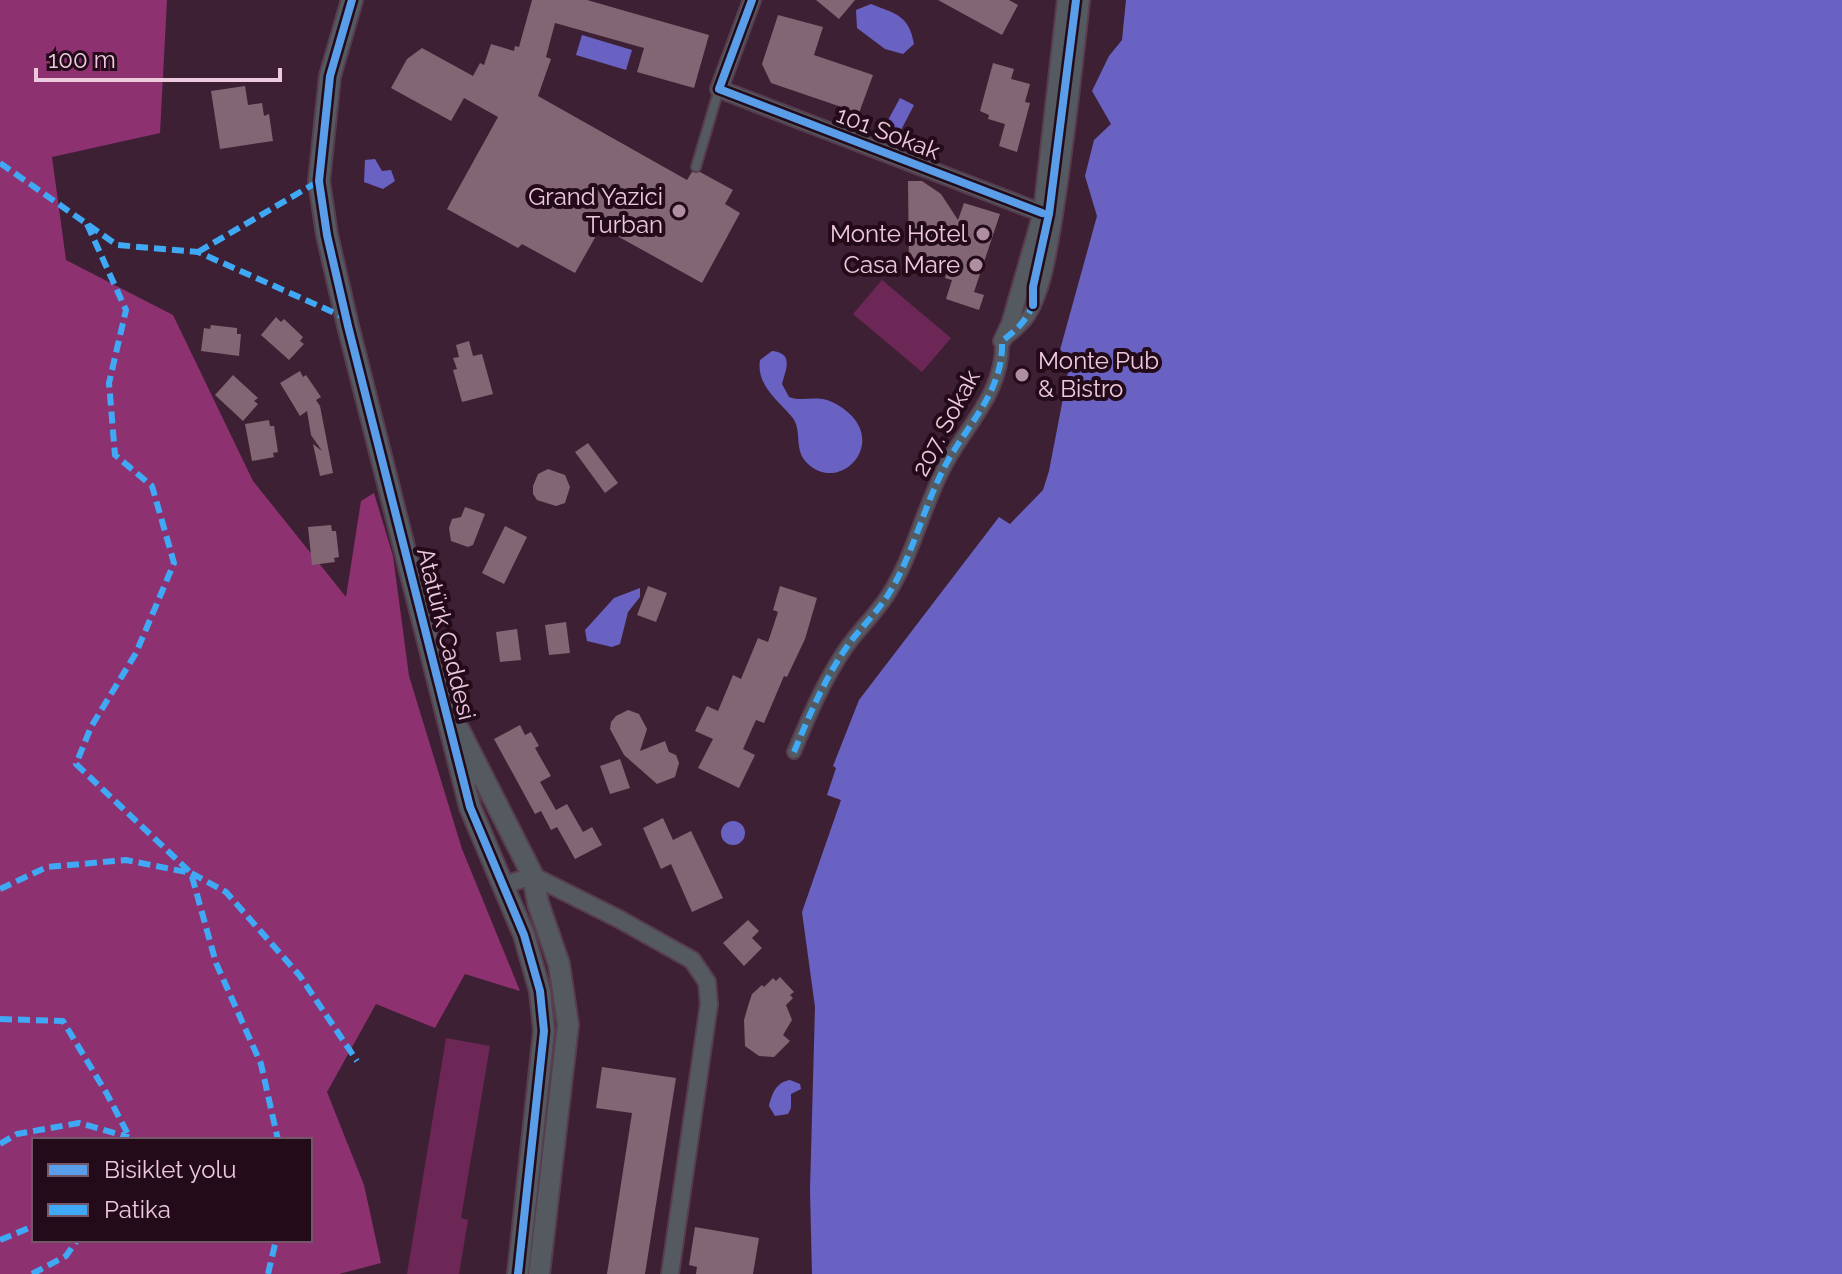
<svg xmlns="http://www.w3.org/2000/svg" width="1842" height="1274" font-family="Raleway,sans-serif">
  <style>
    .green { fill: #6d2756 }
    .forest { fill: #8e3171; fill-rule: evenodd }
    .water { fill: #6a62c3 }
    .building { fill: #826673 }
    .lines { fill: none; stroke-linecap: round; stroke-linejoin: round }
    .service-casing { stroke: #573e4e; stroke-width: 12 }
    .pedestrian-casing { stroke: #573e4e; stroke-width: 16 }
    .minor-casing { stroke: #573e4e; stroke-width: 20 }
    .tertiary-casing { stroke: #573e4e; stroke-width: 24 }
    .service { stroke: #555960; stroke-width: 8 }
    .pedestrian { stroke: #555960; stroke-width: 12 }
    .minor { stroke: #555960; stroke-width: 16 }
    .tertiary { stroke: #555960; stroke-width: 20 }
    .quiet { stroke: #3fa9f5; stroke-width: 6; stroke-dasharray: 12 6; stroke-linecap: butt }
    .cycleway-casing { stroke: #230b1a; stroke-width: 13 }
    .cycleway { stroke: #5a9eea; stroke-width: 8 }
    .poi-dot { fill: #b08ea2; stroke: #230b1a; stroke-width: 3 }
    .labels { text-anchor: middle; stroke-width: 8; stroke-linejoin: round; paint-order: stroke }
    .street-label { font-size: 24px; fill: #edc9dd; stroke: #230b1a }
    .poi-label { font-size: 24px; fill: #edc9dd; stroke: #230b1a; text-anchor: end }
  </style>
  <rect width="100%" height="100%" fill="#3e2034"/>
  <path class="green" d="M882,280l69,58 -29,34 -69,-58z
    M446,1038l44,8 -29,172 7,2 -9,54h-52z"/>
  <path class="forest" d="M0,0h167l-7,133 -108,24 14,103 107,55 80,166 93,116 15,-96 13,-8 19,63 16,120 53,173 58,142 -55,-17 -30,54 -59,-24 -49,88 37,93 17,78 -42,11h-339zM34,1140h276v100h-276z"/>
  <path class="water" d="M1126,0h716v1274h-1030l-2,-84 5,-183 -13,-95 39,-112 -14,-5 9,-27 -3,-2 26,-66 140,-183 11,7 33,-34 6,-19 22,-114 -11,-7 37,-134 -12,-40 9,-36 17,-16 -19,-33 17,-35 13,-16z
    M871,4c25,10 38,11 43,40l-11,10 -18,-5 -28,-21 -1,-18z
    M582,35l50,15 -6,20 -50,-15z
    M900,98l14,7 -14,27 -14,-8z
    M375,159l7,12 9,-1 4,11 -12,8 -19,-7 1,-22z
    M772,351c22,2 14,18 10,33l7,13c16,6 28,-4 47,7 59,33 5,93 -29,59 -14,-14 -4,-33 -15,-46 -14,-17 -36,-32 -32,-57z
    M640,588v9l-12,15 -8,32 -8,3 -25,-6 -2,-11 29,-32z
    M721 833a12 12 0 1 1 24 0a12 12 0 1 1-24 0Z
    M790,1080l10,4 1,5 -10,5v14l-3,6 -13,2 -6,-10c3,-12 7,-24 21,-26z"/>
  <path class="building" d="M532,0h55l122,35 -15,53 -57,-16 7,-24 -89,-25 -9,34 5,2 -13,37 149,84 5,-8h8l33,18 -8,14 15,9 -38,70 -101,-56 -26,46 -53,-29 -4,4 -71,-39 51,-92 -34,-19 -13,23 -60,-33 16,-29 15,-11 51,28 7,-13 4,2 7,-21 23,7 1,-5 4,1z
    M816,0h39l-16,19z
    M938,0h71l9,5 -16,30z
    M778,15l45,12 -9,28 59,20 -14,38 -88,-30 -9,-19z
    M993,63l21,6 -3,10 19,5 -5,18 5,1 -13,49 -18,-6 6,-22 -17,-5 1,-4 -9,-4z
    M245,86l3,19 14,-2 2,13 5,-2 4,27 -53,8 -9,-58z
    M908,181h14l19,13 17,26 6,-17 36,11 -26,78 10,3 -5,15 -33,-11 6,-19 -7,-2 5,-17 -41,5z
    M276,317l5,5 3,-3 19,18 -3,4 4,3 -15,16 -28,-25z
    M211,325l26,3v6h4l-2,22 -38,-5 3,-23 6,1z
    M469,341l4,15 9,-2 11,40 -31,8 -9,-32 4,-1 -4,-11 6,-1 -3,-12z
    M300,371l3,6 3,-2 15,22 -5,3 4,6 13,67 -13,3 -7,-32 9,7 -11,-16 -4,-24 -7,5 -20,-33z
    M233,375l25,23 -4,3 4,3 -15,17 -28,-26z
    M269,420l1,6h4l4,26 -5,1 1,4 -22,4 -7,-37z
    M588,443l30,40 -13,10 -30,-41z
    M548,469l17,6 5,12 -5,16 -9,3 -19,-6 -4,-6v-8l5,-12z
    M465,507l20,7 -12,31 -5,2 -17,-6 -2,-13 3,-9 9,-2z
    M331,525l1,6h4l3,26 -5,1 1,4 -23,3 -4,-38z
    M505,526l22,11 -23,47 -22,-11z
    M648,586l19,7 -11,29 -19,-7z
    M780,586l37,12 -12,41 -18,38 -3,-1 -20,47 -8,-3 -13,29 12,6 -16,33 -41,-20 15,-29 -18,-8 12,-25 11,5 15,-36 8,4 17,-41 10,4 10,-30 -5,-2z
    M566,622l4,31 -21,2 -4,-30z
    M517,629l4,31 -21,2 -4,-30z
    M628,710l11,4 8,15 -7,22 25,-10 4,11 7,3 3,8 -4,14 -18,7 -33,-29 -14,-26 1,-7 5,-6z
    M520,725l5,10 6,-3 8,14 -4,2 16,28 -11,6 16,28 11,-6 16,28 9,-5 10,18 -27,14 -18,-32 -6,3 -10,-19 -6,3 -41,-75z
    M620,759l10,29 -20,6 -10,-28z
    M663,818l10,22 18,-9 32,67 -31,14 -21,-48 -10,5 -18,-41z
    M748,920l11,11 -7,7 10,10 -18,18 -21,-23z
    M780,977l14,15 -4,3 3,3 -7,7 6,15 -9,15 7,6 -16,16 -15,-1 -14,-10 -1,-26 4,-14 4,-12 10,-9 2,2 9,-9 3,3z
    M602,1067l74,11 -31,196h-38l25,-161 -36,-5z
    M695,1227l64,11 -6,36h-57l1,-7 -8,-2z"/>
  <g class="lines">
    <g class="service-casing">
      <path id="service" d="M696,167l23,-78"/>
    </g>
    <g class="pedestrian-casing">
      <path id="pedestrian" d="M794,752c15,-36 30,-72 52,-104 14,-20 33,-37 45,-58 22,-37 32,-80 51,-118 21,-44 62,-78 60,-131 10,-8 20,-15 27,-26 16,-27 21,-64 26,-94 12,-73 20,-147 28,-221"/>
    </g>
    <g class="minor-casing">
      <path id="minor" d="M752,0l-33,89 323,124
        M1002,341l8,-17 32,-111 24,-213
        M503,885l30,-9 86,43 73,41 15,22 2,22 -39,270"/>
    </g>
    <g class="tertiary-casing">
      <path id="tertiary" d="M352,0l-22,76 -11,105 8,54 21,91 122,481 54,128 16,56 4,40 -26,243
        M459,730l74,146 5,27 21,61 9,61 -29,249"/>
    </g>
    <use href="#service" class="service"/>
    <use href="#pedestrian" class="pedestrian"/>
    <use href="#minor" class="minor"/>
    <use href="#tertiary" class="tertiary"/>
    <path class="quiet" d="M0,163l117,82 81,7 148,66
      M87,224l39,86 -17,73 6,72 37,31 22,77 -38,90 -45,74 -15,37 115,109 25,90 45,101 17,76
      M198,252l121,-71
      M794,752c15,-36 30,-72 52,-104 14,-20 33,-37 45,-58 22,-37 32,-80 51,-118 21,-44 62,-78 60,-131 16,-12 26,-22 33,-41
      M0,889l47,-22 79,-7 65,13 35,19 74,84 57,85
      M0,1019l63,2 44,73 24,46
      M0,1144l17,-10 62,-11 50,14
      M0,1240l34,-14
      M32,1274l34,-18 11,-16
      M268,1274l8,-34"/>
    <g class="cycleway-casing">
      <path id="cycleway" d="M352,0l-22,76 -11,105 8,54 21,91 122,481 54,128 16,56 4,40 -26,243
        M752,0l-33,89 323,124
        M1033,305v-18l16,-73 27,-214"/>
    </g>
    <use href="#cycleway" class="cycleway"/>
  </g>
  <g class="poi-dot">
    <circle cx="679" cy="211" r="8"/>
    <circle cx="983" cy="234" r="8"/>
    <circle cx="976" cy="265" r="8"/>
    <circle cx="1022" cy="375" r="8"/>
  </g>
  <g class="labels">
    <g class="street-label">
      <text transform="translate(888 133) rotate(21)" y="8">101 Sokak</text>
      <text transform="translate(946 423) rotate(-62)" y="8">207. Sokak</text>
      <text transform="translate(446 634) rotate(76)" y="8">Atatürk Caddesi</text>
    </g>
    <g class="poi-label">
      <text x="663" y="205">Grand Yazici<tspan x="663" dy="28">Turban</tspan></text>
      <text x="967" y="242">Monte Hotel</text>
      <text x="960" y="273">Casa Mare</text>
      <text x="1038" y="369" text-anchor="start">Monte Pub<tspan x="1038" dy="28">&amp; Bistro</tspan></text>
    </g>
  </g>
  <rect x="32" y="1138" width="280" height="104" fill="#230b1a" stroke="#745768" stroke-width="2"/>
  <rect x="48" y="1164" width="40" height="12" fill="#5a9eea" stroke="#745768" stroke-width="2"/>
  <text x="104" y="1178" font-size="24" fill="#edc9dd">Bisiklet yolu</text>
  <rect x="48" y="1204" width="40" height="12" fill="#3fa9f5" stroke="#745768" stroke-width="2"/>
  <text x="104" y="1218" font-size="24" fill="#edc9dd">Patika</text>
  <path d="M36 68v12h244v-12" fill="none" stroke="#edc9dd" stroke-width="4"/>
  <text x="48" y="68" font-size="24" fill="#edc9dd" stroke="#230b1a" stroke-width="6" paint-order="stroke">100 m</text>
</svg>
